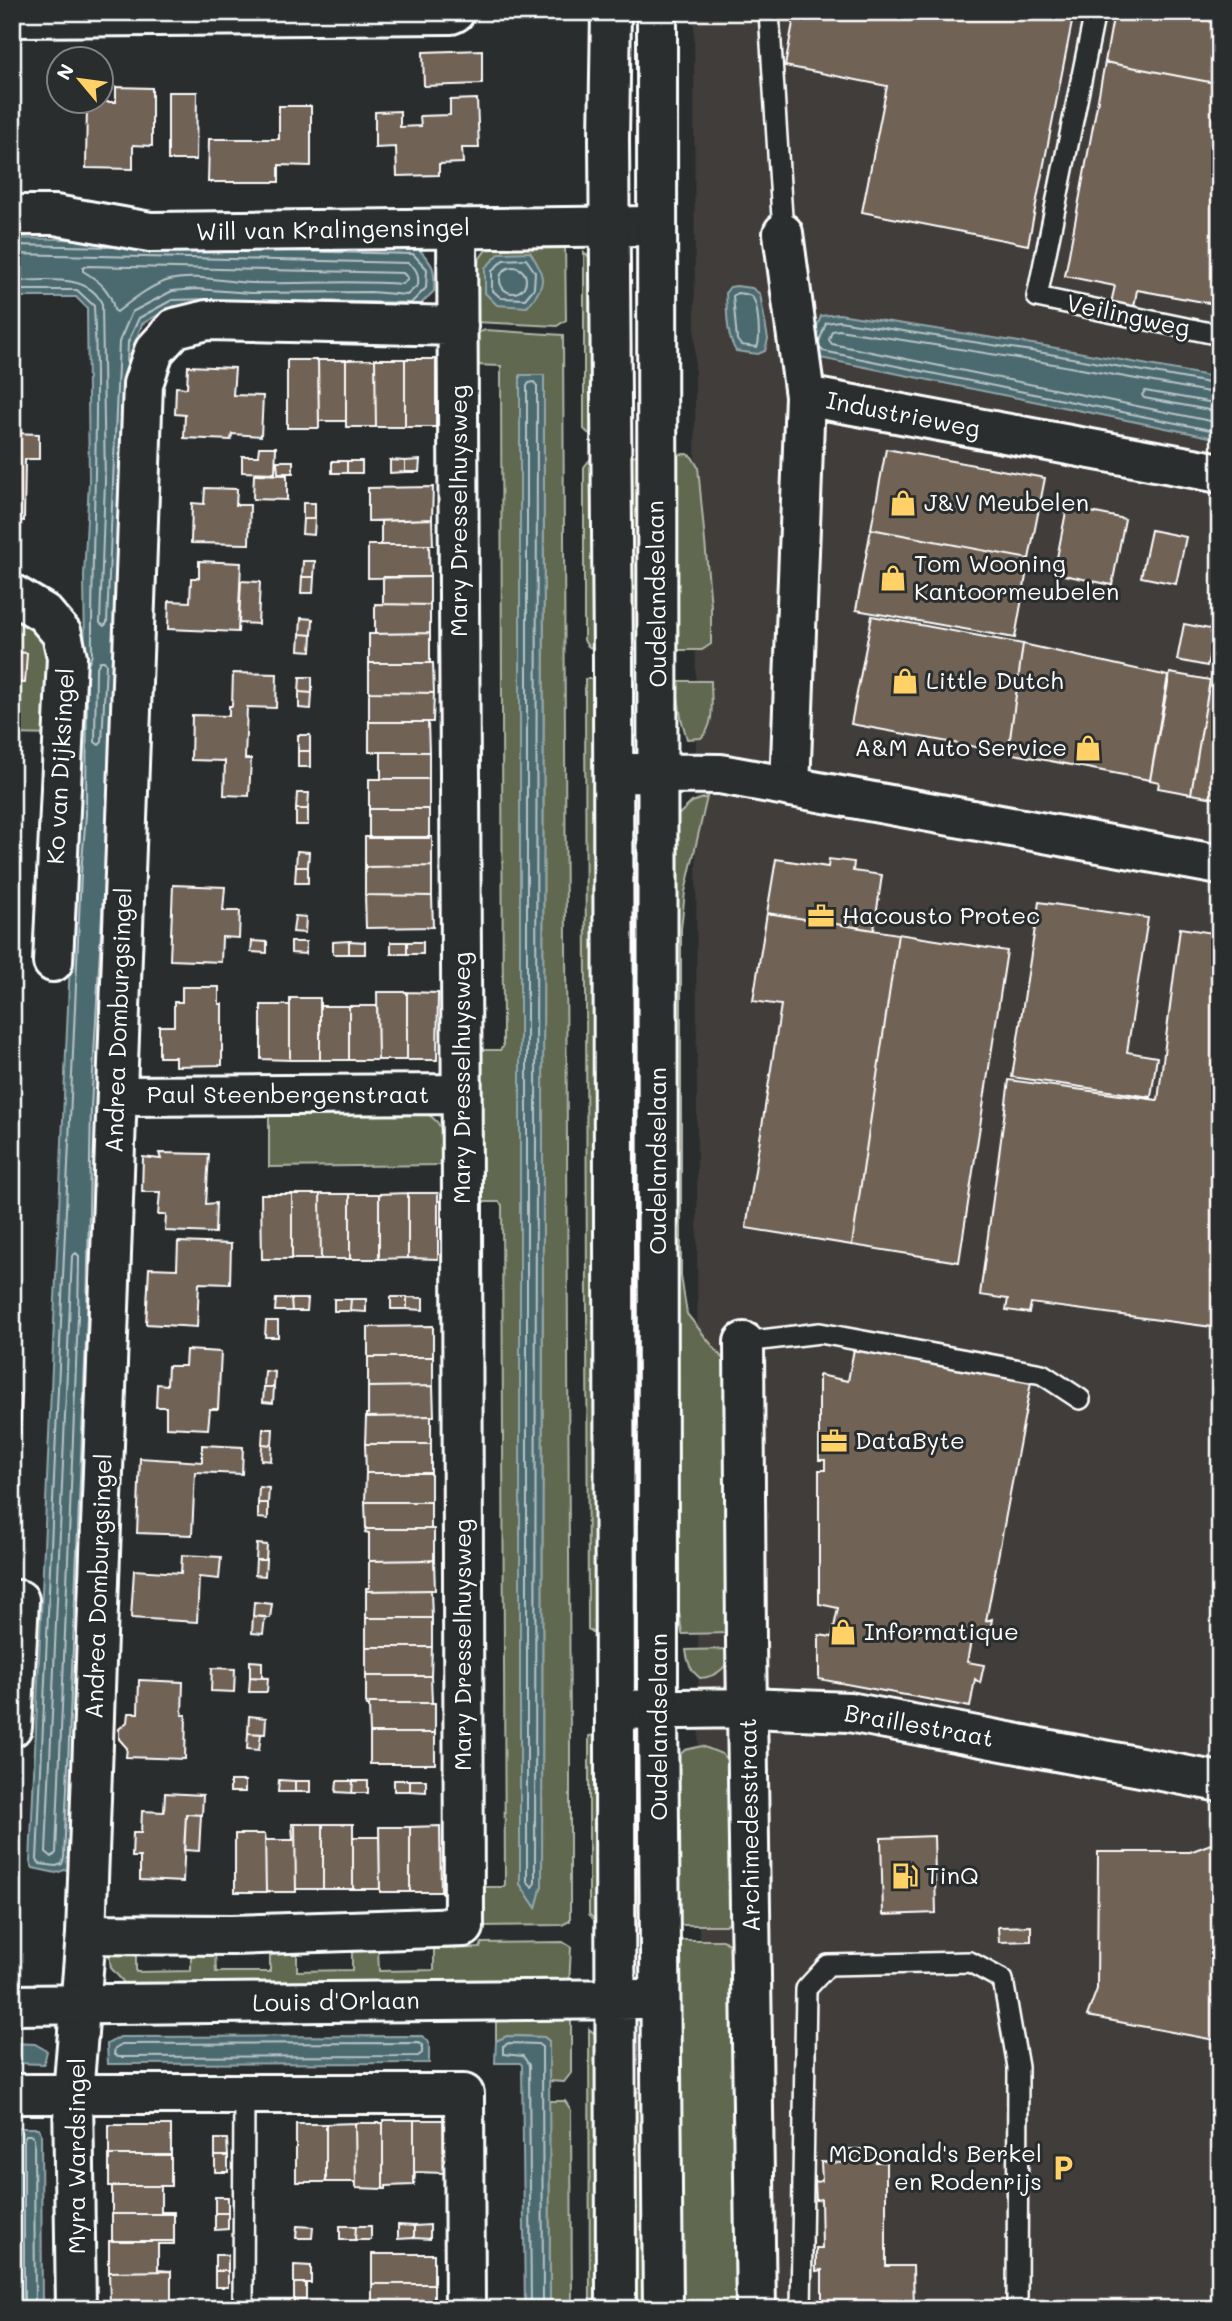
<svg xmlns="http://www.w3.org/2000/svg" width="1232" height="2321" font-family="Mali,sans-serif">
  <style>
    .built { fill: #3f3d3a }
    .green { fill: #61684f; stroke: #b0b4a7; stroke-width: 2; fill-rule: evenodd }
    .water { fill: #4c6a6f; stroke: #94a6a9; stroke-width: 2 }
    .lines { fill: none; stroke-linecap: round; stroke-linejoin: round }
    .shore { stroke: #b7c3c5; stroke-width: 2 }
    .building { fill: #6f6255; stroke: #fff; stroke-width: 2 }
    .lane-casing { stroke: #fff; stroke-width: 24 }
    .street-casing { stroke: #fff; stroke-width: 44 }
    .secondary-casing { stroke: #fff; stroke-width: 44 }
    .lane { stroke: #2a2d2e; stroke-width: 19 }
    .street { stroke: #2a2d2e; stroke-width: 38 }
    .secondary { stroke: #2a2d2e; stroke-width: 38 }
    .labels { text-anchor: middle; stroke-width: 6; stroke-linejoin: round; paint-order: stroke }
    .street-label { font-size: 24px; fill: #fff; stroke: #2a2d2e }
    .poi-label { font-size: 24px; fill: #fff; stroke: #2a2d2e; text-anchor: start }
  </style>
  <rect width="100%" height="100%" fill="#2a2d2e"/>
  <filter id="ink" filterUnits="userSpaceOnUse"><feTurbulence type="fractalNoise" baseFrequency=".0143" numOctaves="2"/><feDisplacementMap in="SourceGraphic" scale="14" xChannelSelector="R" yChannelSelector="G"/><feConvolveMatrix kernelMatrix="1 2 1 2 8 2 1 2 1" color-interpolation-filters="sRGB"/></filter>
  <g filter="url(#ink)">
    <path class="built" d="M694,12h526v2297h-520z"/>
    <path class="green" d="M503,243h62l1,77 -9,6 -83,-4 2,-58 9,-13z
      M584,252l7,7 2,179 -9,-9z
      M485,330l78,5 7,1415v171l-8,4 -83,1v-39h23l3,-2 -3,-680 -3,-3h-23l1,-152h23l3,-3 -2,-681 -27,-1 -1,-30zM521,375l23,1 -2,1509 -6,22 -16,-23z
      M687,454l5,3 6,10 13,139v38l-9,6h-29l-10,-195z
      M645,455l2,195 -28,-1 -1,-193z
      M592,457h9l1,192c-9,0 -14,0 -18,-9v-173z
      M12,609l10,2 32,41 -1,83 -41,-1z
      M585,679h17l4,956 -12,-1 -6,-5z
      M676,681h35c0,19 5,44 -10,57l-14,1 -6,-21z
      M707,797l-22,95 -4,37v347l6,38 45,56v263l-50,1 -16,-121 10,-696 16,-15z
      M638,851l12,760h-27l9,-758z
      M269,1110h149c30,10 25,29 26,55l-175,2z
      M731,1649c-1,17 -14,28 -31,29 -10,-8 -12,-15 -14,-28z
      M605,1733l-8,190 -8,-9v-178z
      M702,1746l20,8 8,10 2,157 -7,4h-58l10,-168 8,-7z
      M638,1777h3l10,147h-26l9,-138z
      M668,1940h55l11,8 1,361h-58z
      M563,1942l8,5 -2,39h-442l-16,-18 -2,-15 27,-2v21l55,-1v-21l24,1 1,21h54v-22h27v21l55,-1v-21h26l1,22 55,-1v-21l46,-1 2,-5z
      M496,2020h75v53l-7,9 -15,-1v-40l-5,-4 -37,-1 -11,5z
      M589,2029l9,7 10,273h-18z
      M633,2091l11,1 9,217h-28z
      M549,2101h16l6,9 1,199h-22z"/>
    <path class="water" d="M12,238l405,9c17,19 18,19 17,44l-20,20 -218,-6 -22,1 -32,18 -7,19 -64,1517 -3,9 -12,4 -23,-5 -3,-6 44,-990 5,-57 1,-151 5,-9 -1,-79 5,-95 -2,-173 -11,-11h-64z
      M530,252c16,24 17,33 -3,55l-30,-2 -12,-12v-25l15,-15z
      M736,286l16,2 8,6 8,45 -3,12 -7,3 -22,-3c-10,-15 -9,-41 -10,-59l4,-5z
      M839,314l206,32 175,32v61l-405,-82 -4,-14 10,-27z
      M520,375h24l-2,1510 -6,23 -16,-24z
      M422,2036l7,6v21l-321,1 -1,-20 13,-7z
      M507,2036l37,1 5,4 1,268h-25l-3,-244 -2,-2h-25l1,-22z
      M12,2043l23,1 12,7 -3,13 -32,-1z
      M20,2128h18l3,5 1,176h-25v-174z"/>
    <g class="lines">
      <path class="shore" d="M12,245l104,2
        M290,251l123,3 14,15 -1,19 -15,15 -100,-2
        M12,254l396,9c9,5 11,12 10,22l-11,10 -36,-3 -120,1 -54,-4 -25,2 -40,21 -13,30 -12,281 -3,3 -4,-3 5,-142 -3,-177c-13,-32 -61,-23 -90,-23
        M503,260l23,-1 9,13 -1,16 -9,11 -24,-1 -9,-8v-19z
        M86,266l317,7 5,5 -5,6c-50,-4 -101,0 -151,-1 -27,-1 -58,-10 -86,-2 -18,6 -35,20 -49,31l-3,-2c-2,-19 -16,-30 -31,-39v-3z
        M500 280a13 13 0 1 1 26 0a13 13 0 1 1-26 0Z
        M12,290h65l17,16c6,116 -3,233 -2,349l-4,10
        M737,293c5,1 12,0 16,5 5,7 8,42 4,49l-16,-2 -4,-5 -4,-44z
        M819,342l7,-19 13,-2 205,32 176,32
        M820,348l3,3 397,81
        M127,366l1,-24 11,-24 33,-18 41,-1
        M534,382l3,4 -2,1497 -3,4 -5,-6v-1495l2,-3z
        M1220,394l-178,-32 -203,-32 -7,1 -3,9 3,4 388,79
        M1220,404l-75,-13 -3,4 2,3 76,14
        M100,661h4l2,3 -4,78 -3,3 -4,-3 1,-73z
        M87,682l-1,133 -5,58 -44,987 3,4 16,2 6,-2 2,-6 23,-542 4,-209 13,-228
        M76,1253l3,3 -1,60 -22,537 -4,4 -6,-5 26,-596z
        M419,2043l3,2v8l-4,3 -300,1 -4,-3 1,-6 7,-4z
        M24,2309v-171l2,-3h4l4,3 1,171
        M531,2309l-2,-244 -6,-9 -20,-2v-8l6,-3 29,1 4,3 1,262"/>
    </g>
    <path class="building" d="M795,12h279l-46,233 -166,-33 25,-126 -102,-20z
      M1114,12h106v72l-115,-22z
      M482,50v34l-58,2 -1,-34z
      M1105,62l115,22v221l-83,-15 -3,17 -23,-4 4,-17 -50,-10z
      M116,87l36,1v58l-19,-1v24l-47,-1 1,-66h29z
      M168,92h29l-1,68h-28z
      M477,99l2,49h-17l1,15 -24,1v11l-42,1 -1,-29 -21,1v-36l25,-1v16l21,-1 -1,-10 30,-1v-15z
      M279,106h32v60l-32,-1v17h-71l1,-43h70z
      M375,359h30v68h-29z
      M375,359l1,68h-30v-67z
      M405,359h31v68h-31z
      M287,360h31l1,68h-32z
      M318,360h28v61h-27z
      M188,366l47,2 -2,27 30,1 -2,40 -29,-2 -1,6 -47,-2 1,-23 -10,-1 1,-27 11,1z
      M12,433l27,1v25h-14l-1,62 -12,-1z
      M259,447h17l-1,26 -33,-1v-16h16z
      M886,449l159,29 -16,81 -158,-30z
      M390,460l15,1v11l-15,1z
      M420,460l-1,12h-14v-11z
      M277,461h16v12h-15z
      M332,461h15v12h-15z
      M347,461h15v12h-15z
      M254,474l33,1v25l-34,-1z
      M433,487l-1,32 -64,2v-33z
      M205,488l32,1 -1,16h14l-1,39 -58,-1 1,-40 12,1z
      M303,503h12v16h-12z
      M1067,507l58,12 -13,66 -58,-12z
      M303,519h12l-1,16 -12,-1z
      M432,519l1,26h-52v-24z
      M871,529l158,30 -14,79 -159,-28z
      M1151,530l35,7 -10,47 -35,-7z
      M368,545h61l1,32 -62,1z
      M199,561l42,2 -3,69 -70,-3 1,-28 21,1 1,-24h8z
      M303,561h12l-1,16h-12z
      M302,577h12l-1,16h-12z
      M383,577h47v28l-47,-1z
      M241,581l19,1 -2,42 -19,-1z
      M375,604l55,1v28l-55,1z
      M872,616l151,28 -15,109 -157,-29z
      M301,618l12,1 -1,16 -12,-1z
      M1184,624l31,6 -8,36 -30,-6z
      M430,633v30h-61v-29z
      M300,634l12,1 -1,16 -12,-1z
      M1023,644l145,32 -18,104 -142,-27z
      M12,647h2v5l13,1 -2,30 -13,-1v5z
      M369,663h64l1,30 -65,-1z
      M233,673l44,1 -1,34 -29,-1 -2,52h6l-2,37 -25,-1 1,-34 -34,-1 1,-45 37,1v-10h3z
      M1170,673l40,7 -19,114 -33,-6 1,-6 -9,-2z
      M300,677h12v16l-13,-1z
      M1210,680l10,2v117l-29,-5z
      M299,692l13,1 -1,16 -12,-1z
      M369,692l65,1 -1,29h-64z
      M369,722h59l1,30h-60z
      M298,735h12v16h-12z
      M298,751h12v16h-12z
      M381,752h48v27h-48z
      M369,779h60v30h-60z
      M297,793h12l-1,16h-12z
      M296,809h12v16h-12z
      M369,809h60v29h-60z
      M365,837h67v29l-67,1z
      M297,851l12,1 -1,15h-12z
      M776,859l52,8 1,-8 25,3 -1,9 29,4 -8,55 -107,-17z
      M432,866v30l-67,-1v-28z
      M296,867h12v16h-13z
      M173,885l52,2 -2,24h17l-1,27 -17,-1 -1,25 -51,-2z
      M365,895l67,1 1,31 -67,1z
      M1039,902l109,16 -21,134 30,5 -6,40 -139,-20z
      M767,913l131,21 -46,311 -106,-17 35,-223 -28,-4z
      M295,916l11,1 -1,16 -12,-1z
      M1180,928l40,6v394l-189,-25 -2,10 -23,-3 2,-11 -28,-4 29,-215 149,20z
      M898,934l109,17 -48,311 -107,-17z
      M252,941l15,1v11l-16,-1z
      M349,941l16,1v12h-16z
      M349,941v13h-16v-12z
      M291,942h15v12l-15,-1z
      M391,942h16v12h-16z
      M407,942h16v12h-16z
      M182,987h37v17h3v61l-47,1v-9h-16v-31h15v-24h8z
      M377,992h30v68h-29z
      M407,992l31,1 -1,67h-30z
      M290,998h30v62h-30z
      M261,1005h29v55l-29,-1z
      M320,1006h29v54h-29z
      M349,1006h28l1,54h-29z
      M159,1153l50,1 -3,50 10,-1 -1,30 -50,-2 1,-16h-8l2,-23h-18l1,-35 18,2z
      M408,1193v65l-29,1v-65z
      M408,1193h30v66l-30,-1z
      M261,1194h31v65h-30z
      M292,1194h28l1,65h-29z
      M320,1194h30v65h-29z
      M350,1194h29v65h-29z
      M178,1242l53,2 -1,40 -31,-1 -2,44 -51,-3 3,-56 28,1z
      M391,1297h16v12h-16z
      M407,1297l16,1v12l-16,-1z
      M276,1299h15l1,12h-17z
      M291,1299h17l-1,12h-15z
      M334,1299h17l-1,12h-16z
      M351,1299h15v13l-16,-1z
      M266,1321h12v16h-13z
      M433,1326v31h-65v-30z
      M854,1349l177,33 -45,239 6,-2 -3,18 -16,-4 -3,13 -3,16 17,3 -4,18 -5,-4 -5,28 -151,-28v-44l13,2 6,-29 -19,-4v-134h6v-10h-6v-85l29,6z
      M186,1350l35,2 -3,57h-8l-2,20 -42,-2v-20h-10l1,-23 10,1 1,-19h17z
      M368,1357h65v29l-65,1z
      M265,1371l10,1 -1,15h-10z
      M433,1386l1,30 -68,1v-3h2v-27z
      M264,1387h10l-1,16 -10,-1z
      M12,1394h10l-2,39 -8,-1z
      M431,1416v28h-66l1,-27z
      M263,1429h10l-1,16 -10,-1z
      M262,1444l10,1 -1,16 -10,-1z
      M365,1444h66v29h-65z
      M202,1445l41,2 -1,27 -47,-2 -3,63 -55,-2 3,-75 62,4z
      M366,1473h65v29h-66z
      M259,1487l10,1 -1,15h-10z
      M365,1502h66v27h-65z
      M258,1503h10v16l-10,-1z
      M366,1529h68v31l-65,1v-28l-4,-1z
      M257,1544l10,1 -1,15h-10z
      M182,1555l39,2 -2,22 -20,-2 -2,45 -66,-4 3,-48 47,3z
      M256,1560h10l-1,16 -10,-1z
      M434,1560l1,30 -69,1v-3h3v-27z
      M431,1590l1,28h-66v-27z
      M254,1602l18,2 -2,14 -17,-2z
      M253,1616l12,1 -2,17 -11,-1z
      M366,1618h66v29h-66z
      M366,1647h66l-1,29h-65z
      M250,1661l12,1v16l-12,-1z
      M212,1668l23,1 -1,23 -23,-1z
      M366,1676h65l1,27h-66z
      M250,1677l18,1 -1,14h-18z
      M139,1680l44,2 -1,33h4l-1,44 -59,-2 1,-9 -8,-9v-10l8,-7 1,-9h10z
      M366,1703h69v30h-65l-1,-27h-2z
      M249,1716l17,2 -1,16 -17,-1z
      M248,1733l13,1 -2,16 -12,-1z
      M370,1733h65v31h-65z
      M279,1780l16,1v11h-17z
      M394,1780h16v11h-16z
      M410,1780h16v12l-16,-1z
      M230,1781h15v11h-15z
      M295,1781h15v11h-15z
      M337,1781h16l-1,12 -16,-1z
      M353,1781h15v12h-16z
      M165,1793l38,2 -1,20 -16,-1 -3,68 -43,-2v-23h-8l1,-24h8l1,-22 22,1z
      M186,1814l15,1 -2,36 -15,-1z
      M292,1824h3l1,68h-30l-1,-58 1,6h27z
      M295,1824h28v65h-27z
      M323,1824h30v65h-30z
      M353,1824v13h26l1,52h-27z
      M440,1826l1,66h-31v-65z
      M379,1827h31v65h-30z
      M235,1834h30l1,58h-31z
      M934,1836l2,77 -53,2 -2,-77z
      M1216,1842h4v199l-133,-25 10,-27 1,-137h92z
      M1031,1926v15l-32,1 -1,-15z
      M383,2120h31v65l-28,1v3h-3z
      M414,2120h30v53l-29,-1 -1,13z
      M355,2123h28v66l-27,-1z
      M355,2123l1,65 -2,-6h-28v-58z
      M296,2124h30v58h-30z
      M109,2125h62v30h-62z
      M215,2139h12l1,17h-13z
      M843,2149h33v13h10v104h27l1,43h-92v-39l-6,1v-23h6l-1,-49 -5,1 -1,-18 7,-1 -1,-19 23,1z
      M109,2155h62v31h-62z
      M215,2156h13v16h-13z
      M112,2186h59h-10v26h13v2h-62z
      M215,2197h13v16h-13z
      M215,2213h13v16l-13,1z
      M112,2214h62v27h-62z
      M398,2225l16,1v12l-16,1z
      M430,2225v14l-16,-1v-12z
      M297,2226l16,1 -1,11h-16z
      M340,2226h16l-1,14h-15z
      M356,2226h15v14h-16z
      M109,2241h65v3h-16v26l13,1 -62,1z
      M372,2254h62v30h-62z
      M215,2255h13v16h-13z
      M294,2265l17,1v17h-17z
      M171,2271v31h-18v7h-38v-7h-5l-1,-30z
      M215,2271h13v16h-13z
      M294,2283h12v17h-12z
      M372,2284h62v25h-62z"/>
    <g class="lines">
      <g class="lane-casing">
        <path id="lane" d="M769,12l14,221
          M1095,12l-58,285 183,38
          M744,1342l76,-9 222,41 38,25
          M243,2309l1,-215
          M801,2309l5,-320 22,-24 142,-3 33,18 15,87 -1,242"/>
      </g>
      <g class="street-casing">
        <path id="street" d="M12,17l439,-3 4,-2
          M12,215h43l95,17 505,-6
          M783,233l22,163 -15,391
          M805,396l415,77
          M12,594l32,19 18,21 5,23 -14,305
          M117,1096l343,-2
          M744,1342l2,299 10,668
          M615,1710l133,-2 101,4 371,70
          M12,1727l7,-127
          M86,1934l146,1 232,-8c-3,-566 -1,-1133 -7,-1699
          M12,2094h452l1,215
          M76,2309l-3,-215 13,-160 57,-1550 11,-33 21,-23 32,-8 251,6"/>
      </g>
      <g class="secondary-casing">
        <path id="secondary" d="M611,12l-2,127 4,521 3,1649
          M657,12l1,1697 5,600
          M632,773l88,1 500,91
          M12,2005l629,-6"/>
      </g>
      <use href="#lane" class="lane"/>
      <use href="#street" class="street"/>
      <use href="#secondary" class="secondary"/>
    </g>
  </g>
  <defs>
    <g id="shop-bare" transform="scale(2.1)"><path d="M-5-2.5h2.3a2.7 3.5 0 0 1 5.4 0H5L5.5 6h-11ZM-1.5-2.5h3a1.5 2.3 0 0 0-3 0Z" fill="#ffd166" stroke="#2a2d2e" stroke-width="2.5" paint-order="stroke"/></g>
    <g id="office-bare" transform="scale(2.1)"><path d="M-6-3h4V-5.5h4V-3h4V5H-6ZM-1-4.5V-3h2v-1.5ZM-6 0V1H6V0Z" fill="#ffd166" stroke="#2a2d2e" stroke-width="2.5" paint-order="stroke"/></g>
    <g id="fuel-bare" transform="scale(2.1)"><path d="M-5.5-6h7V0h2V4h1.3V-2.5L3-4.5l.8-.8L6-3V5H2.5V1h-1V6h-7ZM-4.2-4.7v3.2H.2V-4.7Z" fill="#ffd166" stroke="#2a2d2e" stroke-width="2.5" paint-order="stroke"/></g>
    <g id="parking-bare" transform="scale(2.1)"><path d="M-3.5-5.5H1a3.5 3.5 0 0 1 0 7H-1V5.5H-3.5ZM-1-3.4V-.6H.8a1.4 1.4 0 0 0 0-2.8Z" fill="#ffd166" stroke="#2a2d2e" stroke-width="2.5" paint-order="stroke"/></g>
  </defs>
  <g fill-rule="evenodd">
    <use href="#shop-bare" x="903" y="503"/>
    <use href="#shop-bare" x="893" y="578"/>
    <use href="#shop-bare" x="905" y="681"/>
    <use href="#shop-bare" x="1088" y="748"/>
    <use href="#office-bare" x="821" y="916"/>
    <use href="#office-bare" x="834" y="1441"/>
    <use href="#shop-bare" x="843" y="1632"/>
    <use href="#fuel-bare" x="905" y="1876"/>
    <use href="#parking-bare" x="1063" y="2168"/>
  </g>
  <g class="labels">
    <g class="street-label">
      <text transform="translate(333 230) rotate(-1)" y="8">Will van Kralingensingel</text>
      <text transform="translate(1128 316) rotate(12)" y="8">Veilingweg</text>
      <text transform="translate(903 415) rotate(11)" y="8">Industrieweg</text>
      <text transform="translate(459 511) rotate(-90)" y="8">Mary Dresselhuysweg</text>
      <text transform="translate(657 594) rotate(-91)" y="8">Oudelandselaan</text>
      <text transform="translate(61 766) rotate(-87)" y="8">Ko van Dijksingel</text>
      <text transform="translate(119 1020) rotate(-88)" y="8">Andrea Domburgsingel</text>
      <text transform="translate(462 1078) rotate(-90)" y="8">Mary Dresselhuysweg</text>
      <text x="288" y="1103">Paul Steenbergenstraat</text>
      <text transform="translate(658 1161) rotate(-90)" y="8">Oudelandselaan</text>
      <text transform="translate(99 1586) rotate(-88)" y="8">Andrea Domburgsingel</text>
      <text transform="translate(463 1645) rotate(-90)" y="8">Mary Dresselhuysweg</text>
      <text transform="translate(919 1726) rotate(10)" y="8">Braillestraat</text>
      <text transform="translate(659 1727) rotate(-90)" y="8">Oudelandselaan</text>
      <text transform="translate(750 1825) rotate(-91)" y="8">Archimedesstraat</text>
      <text transform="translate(336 2002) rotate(-1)" y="8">Louis d'Orlaan</text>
      <text transform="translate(77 2156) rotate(-90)" y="8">Myra Wardsingel</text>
    </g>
    <g class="poi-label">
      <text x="924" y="511">J&amp;V Meubelen</text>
      <text x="914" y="572">Tom Wooning<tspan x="914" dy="28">Kantoormeubelen</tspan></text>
      <text x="926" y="689">Little Dutch</text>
      <text x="1067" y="756" text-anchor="end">A&amp;M Auto Service</text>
      <text x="842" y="924">Hacousto Protec</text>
      <text x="855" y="1449">DataByte</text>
      <text x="864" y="1640">Informatique</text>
      <text x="926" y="1884">TinQ</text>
      <text x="1042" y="2162" text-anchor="end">McDonald's Berkel<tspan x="1042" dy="28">en Rodenrijs</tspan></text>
    </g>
  </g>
  <rect width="1232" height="2321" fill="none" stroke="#2a2d2e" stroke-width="42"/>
  <rect x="21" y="21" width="1190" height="2279" fill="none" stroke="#fff" stroke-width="2.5" filter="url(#ink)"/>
  <g transform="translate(80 80) rotate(299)"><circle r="33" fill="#2a2d2e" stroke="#7f8182" stroke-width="2"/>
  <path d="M0-5L12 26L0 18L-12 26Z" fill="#ffd166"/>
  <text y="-10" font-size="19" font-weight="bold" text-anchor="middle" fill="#ffffff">N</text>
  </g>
</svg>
